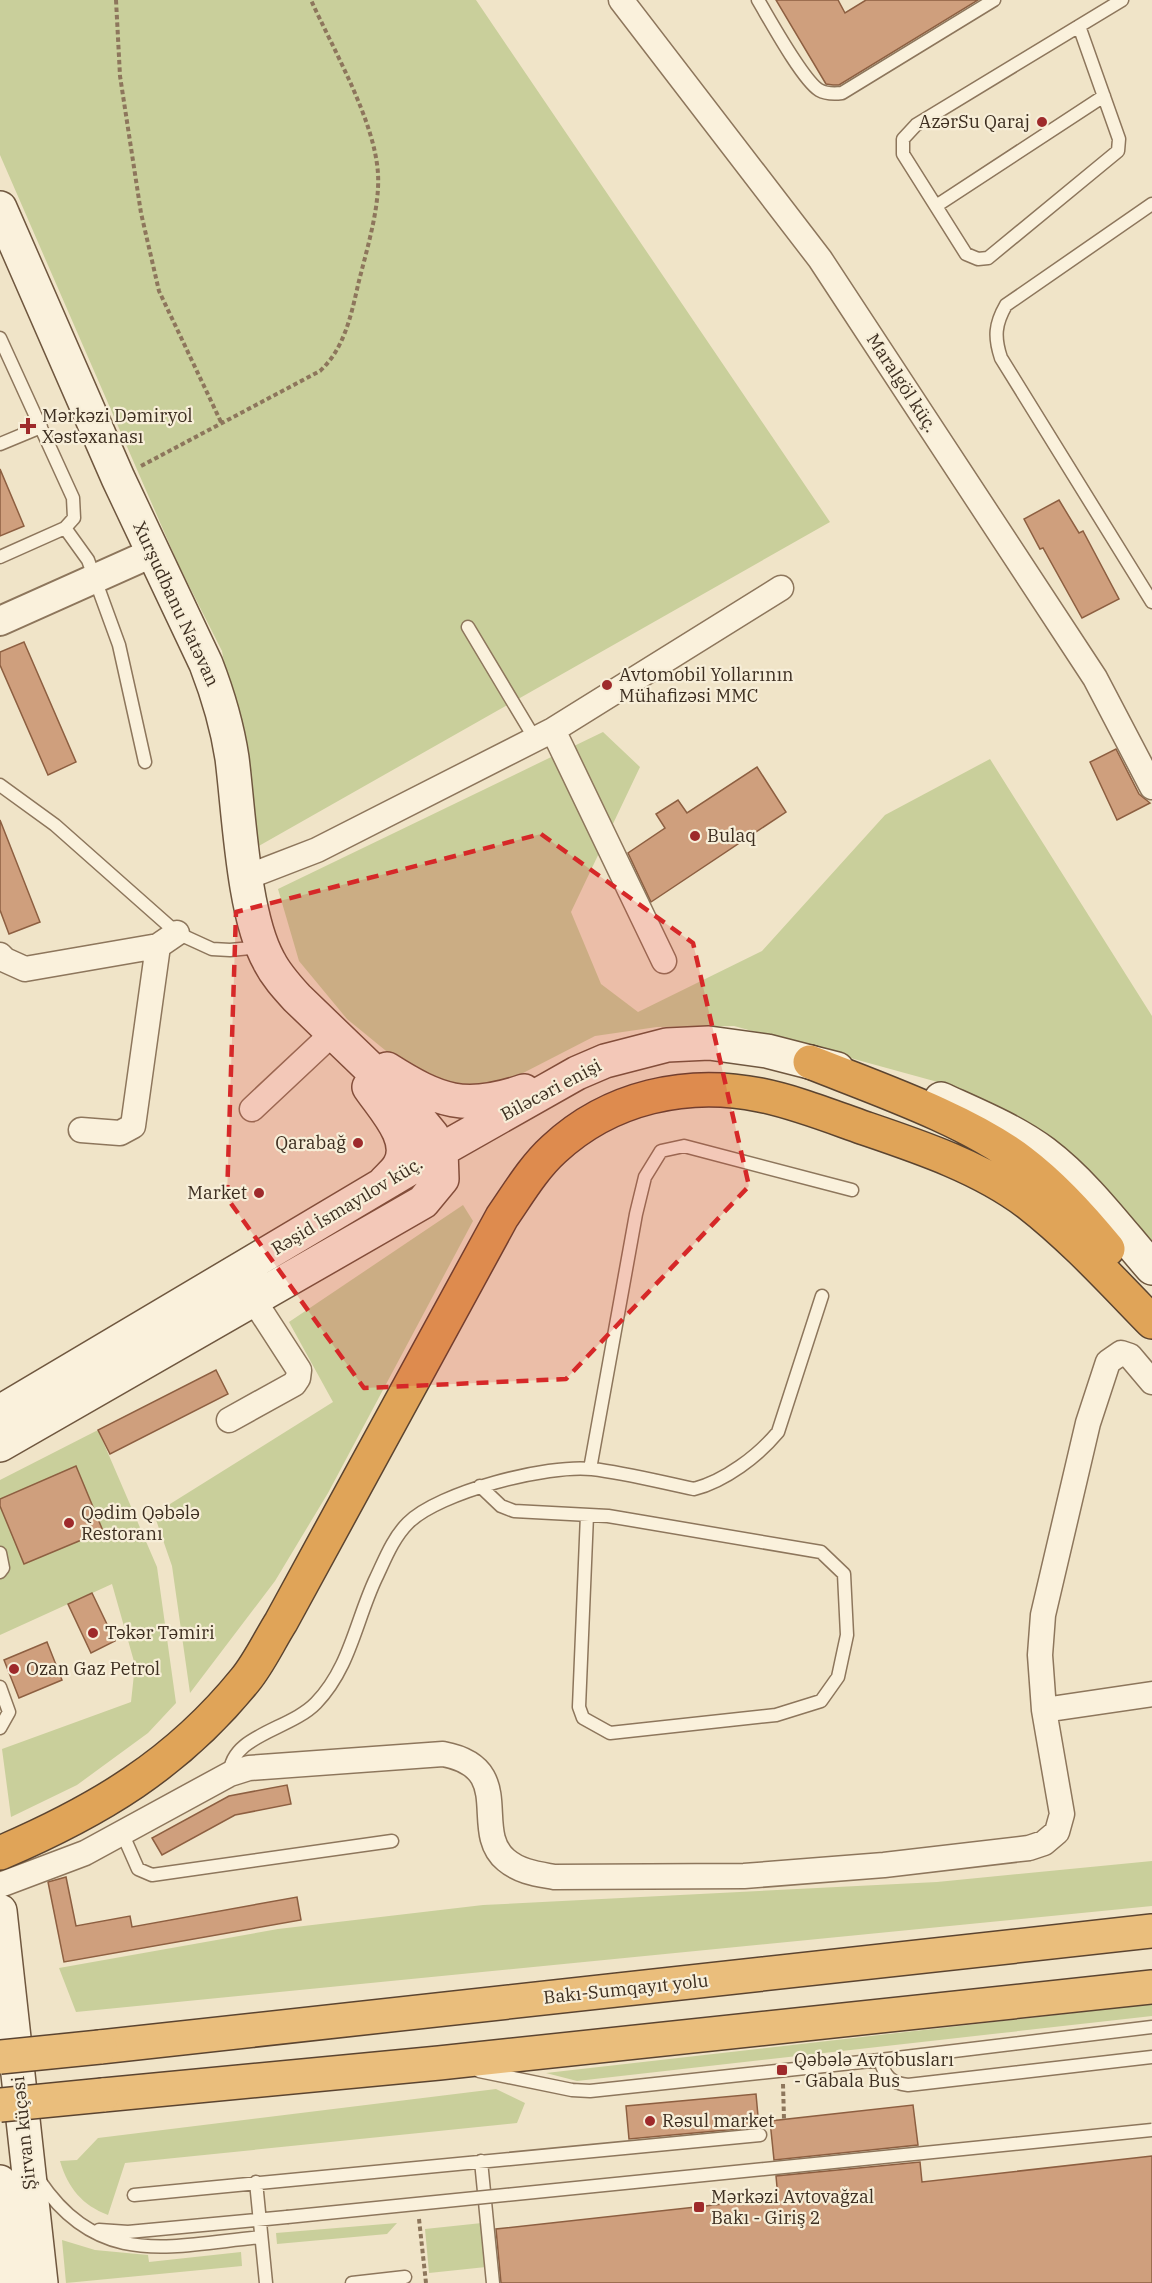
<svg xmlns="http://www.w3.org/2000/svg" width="1152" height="2283" font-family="'IBM Plex Serif',serif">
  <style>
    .green { fill: #c9cf9b }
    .building { fill: #cf9f7d; stroke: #8d5f41; stroke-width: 1.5 }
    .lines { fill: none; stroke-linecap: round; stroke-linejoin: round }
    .service-casing { stroke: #8d765c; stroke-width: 15 }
    .minor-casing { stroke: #8d765c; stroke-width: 27 }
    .tertiary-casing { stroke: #8d765c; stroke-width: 32 }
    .secondary-casing { stroke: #6f573f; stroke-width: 36 }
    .trunk-casing { stroke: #5b4430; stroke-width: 36 }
    .motorway-casing { stroke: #5b4430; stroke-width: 36 }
    .path { stroke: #8d765c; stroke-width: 4; stroke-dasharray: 4.5 3; stroke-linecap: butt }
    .service { stroke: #faf1dc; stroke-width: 12 }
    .minor { stroke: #faf1dc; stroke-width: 24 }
    .tertiary { stroke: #faf1dc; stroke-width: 28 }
    .secondary { stroke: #faf1dc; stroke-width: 33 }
    .trunk { stroke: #eabe7c; stroke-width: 33 }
    .motorway { stroke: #e0a458; stroke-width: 33 }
    .service-bridge-casing { stroke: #8d765c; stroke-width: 15; stroke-linecap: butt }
    .trunk-bridge-casing { stroke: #5b4430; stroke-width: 36; stroke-linecap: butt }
    .service-bridge { stroke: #faf1dc; stroke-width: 12 }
    .trunk-bridge { stroke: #eabe7c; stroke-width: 33 }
    .marked { fill: #d62828; fill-opacity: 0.2; stroke: #d62828; stroke-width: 4.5; stroke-dasharray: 12 8; stroke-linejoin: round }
    .poi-dot { fill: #9e2a2b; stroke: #f7eed8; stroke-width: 2 }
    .labels { text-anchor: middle; stroke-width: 4.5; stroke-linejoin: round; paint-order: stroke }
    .poi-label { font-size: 18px; fill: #3d2e20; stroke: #f7eed8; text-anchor: start }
    .street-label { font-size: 18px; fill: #3d2e20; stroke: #f7eed8 }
  </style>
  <rect width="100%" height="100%" fill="#f0e4c8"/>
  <path class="green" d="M0,0h476l354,522 -573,325 -35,-196 -43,-85 -179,-411z
    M603,732l37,35 -69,145 30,72 37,28 124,-61 123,-136 105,-56 162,257v231l-155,-139 -63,-27 -200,-55 -77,1 -62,9 -95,49 -37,6 -39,-9 -77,-63 -48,-58 -21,-72z
    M463,1205l10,16 -145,272 -53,88 -85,112 -18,-127 -18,-52 179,-112 -44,-80z
    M98,1430l59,137 19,136 -28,30 -71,52 -66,32 -9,-68 129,-47 4,-37 -23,-81 -112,51v-155z
    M1152,1861v45l-1076,106 -17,-44 219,-39 205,-24 454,-23z
    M1152,2004v12l-575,65 -31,-8z
    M496,2089l29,14 -8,20 -392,40 -17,52c-26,-10 -40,-27 -48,-54l17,-1 21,-22z
    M397,2223l-10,11 -110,10 -1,-11z
    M482,2223l4,44 -57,6 -4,-44z
    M62,2240l33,10 53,5 1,7 92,-10 1,14 -176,17z"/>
  <path class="building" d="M776,0h62l7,13 21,-13h112l-139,85h-6l-7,-1z
    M0,469l24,57 -24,10z
    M1059,500l20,33 4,-2 36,68 -37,19 -39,-70 -3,1 -16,-30z
    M24,642l52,120 -28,13 -48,-110v-13z
    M1116,749l23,45 11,9 -33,17 -27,-58z
    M757,767l29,45 -135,90 -23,-49 37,-25 -9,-14 22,-14 9,13z
    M0,820l40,102 -31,12 -9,-24z
    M216,1370l12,24 -118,60 -12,-24z
    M76,1466l27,65 -79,33 -24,-58v-7z
    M92,1593l23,48 -24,12 -23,-49z
    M47,1642l15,38 -43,18 -15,-38z
    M287,1785l4,19 -56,11 -73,40 -10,-17 77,-42z
    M66,1877l10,49 54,-10 2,11 165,-30 4,23 -237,42 -16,-80z
    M756,2094l3,33 -130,12 -3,-33z
    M913,2105l5,40 -144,15 -4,-39z
    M1152,2156v127h-651l-5,-54 282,-31 -2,-22 144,-14 2,20z"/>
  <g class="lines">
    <g class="service-casing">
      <path id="service" d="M758,0c12,20 44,79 61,90 7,4 15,4 23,3l152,-93
        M1079,26l40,113 -1,12 -130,107 -10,1 -12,-5 -63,-100v-15l13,-14 206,-125
        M1152,204l-146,101c-11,19 -12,32 -5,53l151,244
        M936,206l168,-110
        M0,338l73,160 1,20 -9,10
        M0,444l41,-17
        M0,557l65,-29 23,32 31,85 26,117
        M468,627l67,112
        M0,785l55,40 122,108 35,16 18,1 32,-3
        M590,1469l46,-255 9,-37 16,-26 23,-5 168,44
        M480,1486l21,20 13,5 94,5 213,36 23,22 3,61 -9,42 -17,24 -45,14 -166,18 -27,-15 -4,-11 8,-192
        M0,1553l3,15 -3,4
        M0,1687l9,25 -9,16
        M230,1774c0,-39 60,-44 86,-71 34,-35 40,-83 60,-125 9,-19 17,-40 32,-55 31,-31 140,-59 184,-54 34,4 68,13 102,20 31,-8 64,-33 84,-57l44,-136
        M123,1835l15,34 14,6 240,-34
        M880,2060c5,17 11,23 28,25l244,-28
        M479,2071l93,19 18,1 290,-31 272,-33
        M481,2161l12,122
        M39,2180c60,89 130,66 222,57
        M256,2182l10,101
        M134,2195l626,-60
        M99,2230l29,2 159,-15
        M352,2283l53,-6"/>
    </g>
    <g class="minor-casing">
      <path id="minor" d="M621,0l199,259 275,419 57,109
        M553,730l111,231
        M247,877l70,-27 236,-120 228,-142
        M0,955l5,5 20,9 133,-23
        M252,1109l81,-76
        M81,1130l39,3 13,-7 25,-180 19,-13
        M229,1420l65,-36 4,-6 1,-8 -46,-71
        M1044,1710l108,-16
        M0,1885l85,-32 145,-79 19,-6 194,-14c75,14 27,76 63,106 14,12 32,14 48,17l190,-1 140,-11 145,-17 15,-5 13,-11 5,-18 -18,-104 -4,-55 3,-40 45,-192 20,-61 13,-9 9,3 22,26"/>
    </g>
    <g class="tertiary-casing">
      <path id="tertiary" d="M0,621l152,-68"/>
    </g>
    <g class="secondary-casing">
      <path id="secondary" d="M0,208l118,270 88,186c12,31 21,61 26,94 7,55 11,157 37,203 7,14 17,25 28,37l108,104 27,33 9,15 1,29 -19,23 -423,243
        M387,1069c52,33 78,42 137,22
        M369,1087c14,21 46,53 30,79 -4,7 -11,12 -16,18
        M941,1099c35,16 72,31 103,54 41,31 74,76 108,115
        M0,1412l441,-262 136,-77 28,-12 62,-16 42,-2 58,8 70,18
        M0,1911l41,372
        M0,2182l11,101"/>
    </g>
    <g class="trunk-casing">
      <path id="trunk" d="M100,2047l1052,-116
        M103,2095l336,-32 713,-76"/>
    </g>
    <g class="motorway-casing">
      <path id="motorway" d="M810,1062c65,26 156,57 211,99 33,25 61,56 87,88
        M0,1853c98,-42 177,-89 245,-173 14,-17 24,-39 36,-58l221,-405c16,-23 31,-49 52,-68 56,-52 133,-69 206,-54 35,7 70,21 104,33 56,19 116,39 164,75 45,35 84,78 124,119"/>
    </g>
    <path class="path" d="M116,0l4,76 21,137 18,78 62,131
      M141,466l179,-95c24,-22 31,-55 38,-86 8,-33 22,-77 20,-111 -3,-53 -45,-125 -67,-174
      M783,2084l1,35
      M419,2219l7,64"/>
    <use href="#service" class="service"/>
    <use href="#minor" class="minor"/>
    <use href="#tertiary" class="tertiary"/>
    <use href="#secondary" class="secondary"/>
    <use href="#trunk" class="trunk"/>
    <use href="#motorway" class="motorway"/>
    <g class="service-bridge-casing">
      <path id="service-bridge" d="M287,2217l865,-87"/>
    </g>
    <g class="trunk-bridge-casing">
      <path id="trunk-bridge" d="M0,2057l100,-10
        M0,2105l103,-10"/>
    </g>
    <use href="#service-bridge" class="service-bridge"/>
    <use href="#trunk-bridge" class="trunk-bridge"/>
  </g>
  <path class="marked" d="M541,834l152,109 56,243 -183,193 -202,9 -137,-190 9,-286z"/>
  <g class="poi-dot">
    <circle cx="1042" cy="122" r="6"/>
    <path d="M25 417h6v6h6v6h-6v6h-6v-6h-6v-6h6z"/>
    <circle cx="607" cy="685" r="6"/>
    <circle cx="695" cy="836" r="6"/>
    <circle cx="358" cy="1143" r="6"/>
    <circle cx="259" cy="1193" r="6"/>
    <circle cx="69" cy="1523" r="6"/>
    <circle cx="93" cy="1633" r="6"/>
    <circle cx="14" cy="1669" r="6"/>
    <rect x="776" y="2064" width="12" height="12" rx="3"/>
    <circle cx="650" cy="2121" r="6"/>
    <rect x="693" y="2201" width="12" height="12" rx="3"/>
  </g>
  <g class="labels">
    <g class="poi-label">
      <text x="1030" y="128" text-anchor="end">AzərSu Qaraj</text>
      <text x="42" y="422">Mərkəzi Dəmiryol<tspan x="42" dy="21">Xəstəxanası</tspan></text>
      <text x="619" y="681">Avtomobil Yollarının<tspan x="619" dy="21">Mühafizəsi MMC</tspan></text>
      <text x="707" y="842">Bulaq</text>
      <text x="346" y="1149" text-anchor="end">Qarabağ</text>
      <text x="247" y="1199" text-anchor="end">Market</text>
      <text x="81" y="1519">Qədim Qəbələ<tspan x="81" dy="21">Restoranı</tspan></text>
      <text x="105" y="1639">Təkər Təmiri</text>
      <text x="26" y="1675">Ozan Gaz Petrol</text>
      <text x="794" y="2066">Qəbələ Avtobusları<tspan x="794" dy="21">- Gabala Bus</tspan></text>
      <text x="662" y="2127">Rәsul market</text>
      <text x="711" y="2203">Mərkəzi Avtovağzal<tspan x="711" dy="21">Bakı - Giriş 2</tspan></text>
    </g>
    <g class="street-label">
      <text transform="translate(902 383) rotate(57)" y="6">Maralgöl küç.</text>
      <text transform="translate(176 604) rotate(65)" y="6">Xurşudbanu Natəvan</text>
      <text transform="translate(551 1090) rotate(-28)" y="6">Biləcəri enişi</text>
      <text transform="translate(347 1206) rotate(-31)" y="6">Rəşid İsmayılov küç.</text>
      <text transform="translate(626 1989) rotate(-6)" y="6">Bakı-Sumqayıt yolu</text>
      <text transform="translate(24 2133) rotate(-96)" y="6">Şirvan küçəsi</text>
    </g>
  </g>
</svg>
